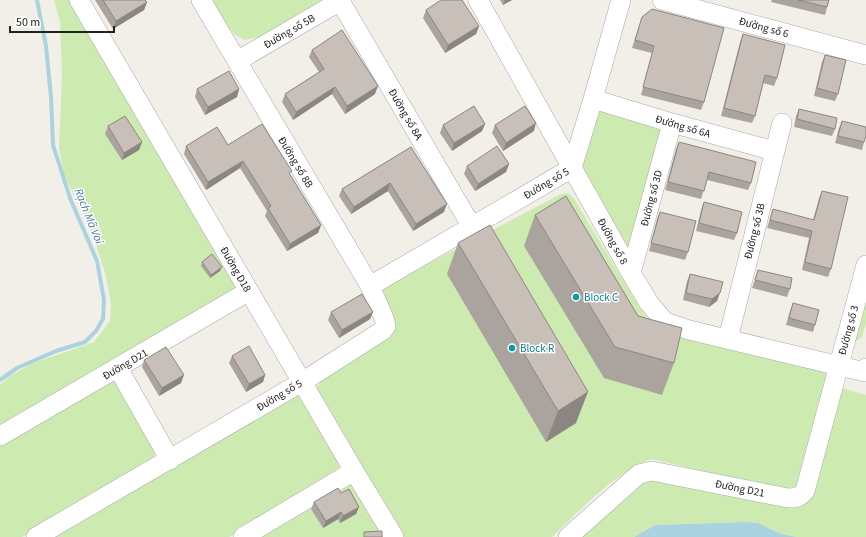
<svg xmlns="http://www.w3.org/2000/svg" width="866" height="537" font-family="'Source Sans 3',sans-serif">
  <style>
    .grass { fill: #cdebb0 }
    .water { fill: #aad3df }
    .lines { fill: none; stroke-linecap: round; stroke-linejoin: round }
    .stream { stroke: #aad3df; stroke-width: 4 }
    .minor-casing { stroke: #a9a9a9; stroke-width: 20 }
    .minor { stroke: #fff; stroke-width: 19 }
    .wall { fill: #aba49e }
    .shaded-wall { fill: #8b8681 }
    .building { fill: #c7bfb8; stroke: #8b8681 }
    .culture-dot { fill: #0f9aa8; stroke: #fff; stroke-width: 1.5 }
    .labels { text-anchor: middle; stroke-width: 3; stroke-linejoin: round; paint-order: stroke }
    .street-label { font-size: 11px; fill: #222; stroke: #fff }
    .culture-label { font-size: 11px; fill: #0d838f; stroke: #fff; text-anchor: start }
    .water-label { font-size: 12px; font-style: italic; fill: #4a7aab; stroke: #fff }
  </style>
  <rect width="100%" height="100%" fill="#f2efe9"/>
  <path class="grass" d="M54,0h20l164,284 -3,6 -235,138v-43l10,-9 21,-12 63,-22 16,-21 1,-16 -5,-29 -15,-47 -27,-54 -5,-26 3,-75 -2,-53z
    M212,0h111l-65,37 -13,3 -11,-6 -6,-7z
    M598,110l64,15 -33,123 -3,-2 -45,-75z
    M568,193l5,4 70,116 10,12 166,44 9,6 -29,111 -10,5 -138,-32c-34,12 -73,53 -99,78h-152l-84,-148 6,-10 69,-43 3,-4 1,-5 -14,-37 10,-7 170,-89z
    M866,281v42l-4,14 -5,4 -3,-1z
    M115,379l41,73 -2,5 -14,13 -118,67h-22v-94z
    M839,387l27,8v142h-69l-16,-3 -23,-11 -13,-1 -90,3 -21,12h-55l57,-51 16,-8 138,24z
    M296,393l5,3 40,69 -7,9 -105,63h-182z
    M347,484l5,1 34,52h-131z"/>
  <path class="water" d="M745,522l13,1 23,11 16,3h-163l21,-12z"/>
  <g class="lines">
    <path class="stream" d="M0,380l17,-12 39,-17 29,-9 11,-11 7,-12 1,-19 -7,-39 -27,-63 -17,-53 -2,-48 -5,-51 -9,-46"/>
    <g class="minor-casing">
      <path id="minor" d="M79,0l275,471 40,66
        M478,0l153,273 18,30 16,19 24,8 176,42 1,-4
        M662,0l204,55
        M340,1l132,226
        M237,61l105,-61
        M593,99l79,24 102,28
        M631,273l41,-150
        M370,286l202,-118 21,-69 28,-99
        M728,339l54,-216
        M118,368l52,92
        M0,436l249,-145
        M36,537l266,-155 80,-51 4,-5 -2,-8 -14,-32 -169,-286
        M243,537l111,-66
        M568,537l71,-63 13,-3 136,27c8,0 12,-1 17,-7l61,-226"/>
    </g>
    <use href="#minor" class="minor"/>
  </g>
  <path class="wall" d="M95,0h50l2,2 -3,8 -31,19z
    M500,0h12l-9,5z
    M772,0h57l-4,15 -54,-13z
    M426,10l53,16 -3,8 -31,19 -22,-35z
    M642,17l62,85 -3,8 -60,-15 11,-42 -20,-5z
    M743,34l34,44 -3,8 -11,-3 -8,33 -3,7 -31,-7 19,-74z
    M312,50l63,44 -30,20 -13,-20 -39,26 -11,-18 3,-8 34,-22 -10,-15z
    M825,55l13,39 -3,7 -21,-5 8,-34z
    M197,89h42l-2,8 -32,18 -10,-18z
    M799,109l36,20 -3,7 -38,-9 2,-11z
    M842,121l22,21 -2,8 -27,-7 4,-15z
    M485,124l-3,7 -30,20 -12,-18 3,-8z
    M495,125l39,6 -31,20 -11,-18z
    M108,126l34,16 -3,8 -17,10 -17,-26z
    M679,142l72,41 -3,7 -41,-10 -6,19 -36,-9 11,-41z
    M228,145l62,30 31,50 -3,8 -31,18 -22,-35 2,-5 -27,-43 -34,22 -22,-36 2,-8z
    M411,147l33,65 -31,19 -25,-40 -37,23 -12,-18 3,-7z
    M509,164l-3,8 -31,19 -11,-17 3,-8z
    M822,191l9,78 -3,8 -26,-7 7,-32 -42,-10 6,-19 40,11 6,-22z
    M704,202l33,31 -3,7 -38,-9 5,-21z
    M660,212l28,40 -3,8 -36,-9 8,-32z
    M535,215l103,101 36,47 -12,32 -58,-17 -80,-132z
    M458,243l118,180 -30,19 -99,-168z
    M202,262l18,9 -10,7 -9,-12z
    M758,270l32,19 -3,8 -35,-9z
    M690,274l27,27 -8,6 -26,-7 4,-19z
    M793,303l22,22 -2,7 -27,-7 4,-14z
    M331,312h42l-3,7 -31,19 -11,-18z
    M232,356l33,19 -2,7 -17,10 -17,-29z
    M144,360l37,23 -22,13 -17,-29z
    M341,493l18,14 -3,7 -16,9 -2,-4 -15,9 -12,-19 3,-7z"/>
  <path class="shaded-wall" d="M505,0h7l-9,5z
    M147,2l-3,8 -31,19 3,-8z
    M479,26l-3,8 -31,19 3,-8z
    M378,86l-3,8 -30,20 2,-8z
    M335,87l-3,7 -39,26 3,-8z
    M239,89l-2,8 -32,18 3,-8z
    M536,123l-2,8 -31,20 3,-8z
    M485,124l-3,7 -30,20 2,-8z
    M142,142l-3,8 -17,10 2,-7z
    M243,161l-3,7 -34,22 2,-8z
    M509,164l-3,8 -31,19 3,-7z
    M390,183l-2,8 -37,23 3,-7z
    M447,204l-3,8 -31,19 3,-7z
    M321,225l-3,8 -31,18 3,-7z
    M222,267l-2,4 -10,7 1,-3z
    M720,293l-3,8 -8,6 3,-8z
    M373,312l-3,7 -31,19 3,-8z
    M184,375l-3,8 -22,13 3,-8z
    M265,375l-2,7 -17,10 3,-8z
    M588,392l-12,31 -30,19 12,-31z
    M359,507l-3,7 -16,9 3,-7z
    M341,512l-3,7 -15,9 3,-7z"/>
  <path class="building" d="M103,0h42l2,2 -31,19z
    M441,0h21l17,26 -31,19 -22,-35z
    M798,0h31l-2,7z
    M652,9l72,19 -20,74 -61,-15 11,-41 -19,-6 7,-23z
    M342,30l36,56 -31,20 -12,-19 -39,25 -11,-18 39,-25 -12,-19z
    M743,34l42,11 -8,33 -12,-3 -10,41 -31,-8z
    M825,55l21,5 -8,34 -21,-6z
    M229,71l10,18 -31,18 -11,-18z
    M474,106l11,18 -31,19 -11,-18z
    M525,106l11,17 -30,20 -11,-18z
    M799,109l38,9 -2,11 -38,-10z
    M125,116l17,26 -18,11 -16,-27z
    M842,121l24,6v9l-2,6 -26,-6z
    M262,124l30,47 -3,2 32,52 -31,19 -22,-36 3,-2 -28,-45 -35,21 -22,-36 31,-19 11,18z
    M679,142l77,20 -5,21 -42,-11 -5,19 -36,-9z
    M497,146l12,18 -31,20 -11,-18z
    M411,147l36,57 -31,20 -26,-41 -36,24 -12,-18z
    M822,191l26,6 -17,72 -26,-7 7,-31 -42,-11 3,-11 41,11z
    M566,196l72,120 44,12 -8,35 -59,-16 -80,-132z
    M704,202l38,10 -5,21 -38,-10z
    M660,212l36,9 -8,31 -37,-9z
    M490,225l98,167 -30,19 -100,-168z
    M212,254l10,13 -11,8 -9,-13z
    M758,270l34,8 -2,11 -35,-9z
    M690,274l33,8 -3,11 -8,6 -26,-6z
    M362,294l11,18 -31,18 -11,-18z
    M793,303l26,7 -4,15 -26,-7z
    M249,346l16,29 -16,9 -17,-28z
    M166,347l18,28 -22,13 -18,-28z
    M338,488l3,5 8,-4 10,18 -16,9 -2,-4 -15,9 -12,-19z
    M382,531v6h-18v-5z"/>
  <g class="culture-dot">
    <circle cx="576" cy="297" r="4"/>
    <circle cx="512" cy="348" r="4"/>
  </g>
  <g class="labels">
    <g class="street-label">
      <text transform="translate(764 27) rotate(15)" y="4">Đường số 6</text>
      <text transform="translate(289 31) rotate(-30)" y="4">Đường số 5B</text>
      <text transform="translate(406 114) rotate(60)" y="4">Đường số 8A</text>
      <text transform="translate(683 126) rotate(16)" y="4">Đường số 6A</text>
      <text transform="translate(296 162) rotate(59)" y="4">Đường số 8B</text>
      <text transform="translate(546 183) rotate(-31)" y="4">Đường số 5</text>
      <text transform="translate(651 198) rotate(-75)" y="4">Đường số 3D</text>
      <text transform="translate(754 231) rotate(-76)" y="4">Đường số 3B</text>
      <text transform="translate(613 241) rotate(61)" y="4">Đường số 8</text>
      <text transform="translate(236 269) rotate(60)" y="4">Đường D18</text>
      <text transform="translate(848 330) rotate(-75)" y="4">Đường số 3</text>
      <text transform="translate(125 364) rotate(-30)" y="4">Đường D21</text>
      <text transform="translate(279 395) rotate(-31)" y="4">Đường số 5</text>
      <text transform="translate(740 488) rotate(11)" y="4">Đường D21</text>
    </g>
    <g class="culture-label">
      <text x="584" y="301">Block C</text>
      <text x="520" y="352">Block R</text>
    </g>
    <g class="water-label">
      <text transform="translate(89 216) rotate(68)" y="4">Rạch Mã Voi</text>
    </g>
  </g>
  <path d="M10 26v6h104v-6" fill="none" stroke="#222222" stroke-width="2"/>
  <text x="16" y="26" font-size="12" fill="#222222" stroke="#ffffff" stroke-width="3" paint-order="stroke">50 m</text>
</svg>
